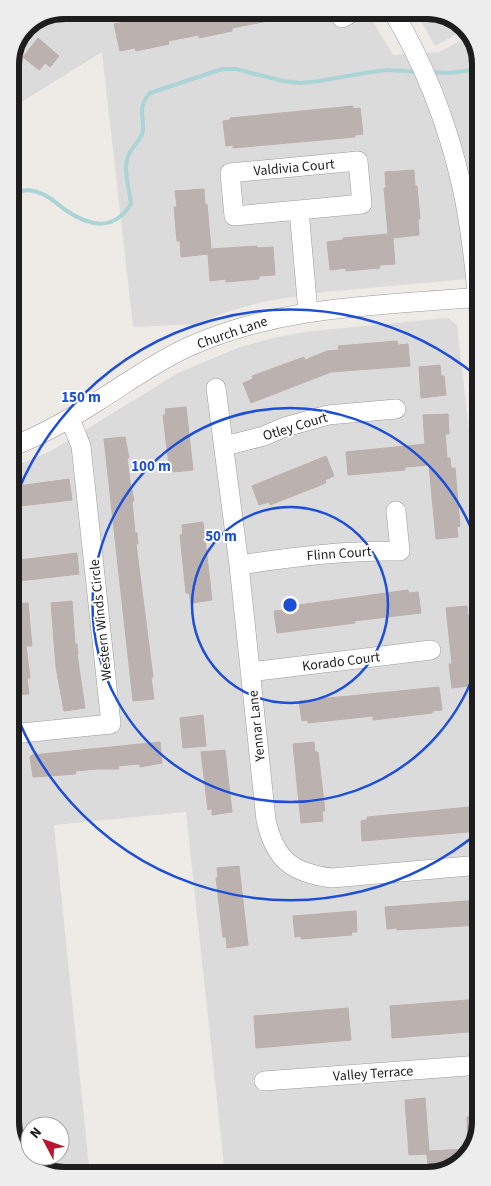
<svg xmlns="http://www.w3.org/2000/svg" width="491" height="1186" font-family="'Source Sans 3',sans-serif">
  <style>
    .residential { fill: #dcdbdc; fill-rule: evenodd }
    .lines { fill: none; stroke-linecap: round; stroke-linejoin: round }
    .stream { stroke: #abd4d7; stroke-width: 4 }
    .building { fill: #bbb2af; stroke: #beafaa }
    .minor-casing { stroke: #9b9b9b; stroke-width: 20 }
    .minor { stroke: #fff; stroke-width: 19 }
    .ring { fill: none; stroke: #1d4ed8; stroke-width: 2.5 }
    .labels { text-anchor: middle; stroke-width: 4; stroke-linejoin: round; paint-order: stroke }
    .street-label { font-size: 14px; fill: #1e1e1e; stroke: #fff }
    .rim { fill: none; stroke: #1e1e1e; stroke-width: 6 }
    .centre { fill: #1d4ed8; stroke: #fff; stroke-width: 2.5 }
    .ring-label { font-size: 15px; text-anchor: middle; font-weight: bold; fill: #1d4ed8; stroke: #fff; stroke-width: 4; stroke-linejoin: round; paint-order: stroke }
  </style>
  <rect width="100%" height="100%" fill="#eeeae6"/>
  <path class="residential" d="M64,10h302l27,45 46,-3 31,-16 8,11 1,231 -155,14 -62,10 -35,10 -31,12 -63,3 -31,-275 -79,49 -13,1v-41l16,-35z
    M415,10h16l29,11 6,8 -31,17z
    M448,318l9,7 22,195 2,602 -11,33 -26,18 -219,2 -39,-363 -132,13 36,351h-30l-29,-11 -18,-26 -2,-671 40,-17 127,-78 62,-26 33,-9 39,-7zM30,1126h30v30h-30z"/>
  <g class="lines">
    <path class="stream" d="M431,72l18,1 29,-4
      M10,195c7,-3 16,-6 23,-4 13,2 24,13 34,20 24,16 47,20 64,-7 -1,-14 -9,-36 -2,-50 4,-8 13,-15 14,-24 1,-17 -6,-22 7,-37l72,-24h14l47,12 18,2 19,-2 44,-8 23,-3 32,2"/>
  </g>
  <path class="building" d="M65,10v12h-30z
    M183,10h115l1,5 -67,13v3l-33,7v-3l-31,6 1,3 -33,7 -1,-3 -15,3 -6,-27 16,-3 -1,-3 33,-6 1,2z
    M38,38l21,18 -9,11 -5,-4 -6,7 -16,-13z
    M353,106v3l7,-1 3,26 -8,1v2l-122,11v-3l-7,1 -3,-25 7,-1v-2z
    M414,170l1,16h2l3,33h-2l1,16 -26,3 2,26 -16,1 1,3 -34,3v-3l-16,2 -3,-28 16,-2v-2l45,-4 -4,-46h2l-1,-16z
    M204,189l1,16 2,-1 4,45 46,-3v2l16,-1 2,28 -16,1v3l-33,3v-3l-16,2 -2,-27 -27,3 -1,-16h-3l-3,-34h3l-2,-16z
    M397,341l1,4 10,-1 2,22 -79,6 -80,31 -8,-20 10,-4 -1,-3 52,-19 1,3 22,-9 12,-1 -1,-4z
    M440,365l1,11h3l2,19 -25,3 -2,-31z
    M186,407l7,63 -20,2 -1,-6h-3l-6,-51h3l-1,-6z
    M448,414l1,20h-4l2,24h3l1,10h4l5,58 -3,1 1,10 -22,2 -7,-74 -24,2v3l-57,5 -2,-23 79,-8 -2,-29z
    M125,437l4,21h-2l4,32h1l2,11h-2l3,32h2l1,11h-2l17,133h-2l3,22 -21,2 -29,-262z
    M326,456l8,20 -9,4 1,3 -56,22 -1,-3 -10,3 -7,-19z
    M69,479l3,21 -61,7v-20z
    M203,522l9,78 -21,3 -2,-10h-3l-6,-58 3,-1 -1,-9z
    M77,553l2,21 -68,8v-21z
    M408,590l1,3 9,-1 3,21 -67,8 1,2 -78,10 -3,-22 10,-1v-3z
    M72,601l3,43h2l1,10h-1l8,54 -21,3 -8,-44 -5,-64z
    M28,603l4,43h-6l4,32h-3l2,16 -13,1 -4,-47 -1,-44z
    M467,606l1,10h4l6,58 -3,1 1,10 -24,3 -3,-24h3l-6,-56z
    M439,687l3,23 -10,1v2l-59,7v-4l-65,7v-3l-6,1 -3,-20z
    M203,715l3,31 -23,2 -3,-30z
    M160,742l2,21 -22,4v-3l-22,2 1,3h-22l-22,2 1,3 -43,3 -3,-20 2,-2z
    M314,742l1,10h3l7,59h-3l1,10 -22,2 -8,-79z
    M225,750l7,62 -20,3v-6l-4,1 -7,-58z
    M480,806v25l-118,10 -1,-20 6,-1v-3z
    M239,866l9,79 -21,3 -1,-11h-3l-7,-59h2l-1,-10z
    M480,900v25l-83,5v-2l-10,1 -2,-22z
    M356,911l1,21h-6l1,3 -51,4v-3l-6,1 -2,-21z
    M481,999v32l-89,7 -2,-32z
    M348,1008l3,32 -95,8 -2,-32z
    M425,1098l4,53 39,-2 -1,-32 14,-1v6l-11,33 -21,15 -21,1 -1,-17 -18,1 -4,-55z"/>
  <g class="lines">
    <g class="minor-casing">
      <path id="minor" d="M336,10l6,8 14,-8
        M392,10c33,55 56,115 70,177 9,41 13,84 17,125
        M299,210l-65,6 -4,-43 128,-12 4,43 -63,6 9,102
        M216,388l23,177 27,255c9,40 26,53 66,58l148,-13
        M225,446l39,-10 21,-9 43,-12 68,-6
        M11,447c31,-12 59,-28 87,-46 29,-18 56,-38 88,-53 93,-43 193,-42 293,-51
        M239,565c54,-8 107,-15 161,-14l-4,-40
        M250,672l181,-22
        M12,734l99,-10 -30,-278 -11,-27
        M264,1081l217,-16"/>
    </g>
    <use href="#minor" class="minor"/>
  </g>
  <g class="ring">
    <circle cx="290" cy="605" r="98"/>
    <path d="M479 659A197 197 0 1 1 479 551"/>
    <path d="M480 831A295 295 0 0 1 12 703M12 507A295 295 0 0 1 478 377"/>
  </g>
  <g class="labels">
    <g class="street-label">
      <text transform="translate(294 167) rotate(-5)" y="5">Valdivia Court</text>
      <text transform="translate(232 332) rotate(-19)" y="5">Church Lane</text>
      <text transform="translate(295 426) rotate(-17)" y="5">Otley Court</text>
      <text transform="translate(339 553) rotate(-4)" y="5">Flinn Court</text>
      <text transform="translate(100 620) rotate(-96)" y="5">Western Winds Circle</text>
      <text transform="translate(341 661) rotate(-7)" y="5">Korado Court</text>
      <text transform="translate(256 726) rotate(-96)" y="5">Yennar Lane</text>
      <text transform="translate(373 1073) rotate(-4)" y="5">Valley Terrace</text>
    </g>
  </g>
  <path d="M0 0H491V1186H0ZM64 19H427A45 45 0 0 1 472 64V1122A45 45 0 0 1 427 1167H64A45 45 0 0 1 19 1122V64A45 45 0 0 1 64 19Z" fill="#ededed" fill-rule="evenodd"/>
  <path class="rim" d="M64 19H427A45 45 0 0 1 472 64V1122A45 45 0 0 1 427 1167H64A45 45 0 0 1 19 1122V64A45 45 0 0 1 64 19Z"/>
  <circle cx="290" cy="605" r="8" class="centre"/>
  <g class="ring-label">
    <text x="81" y="402">150 m</text>
    <text x="151" y="471">100 m</text>
    <text x="221" y="541">50 m</text>
  </g>
  <g transform="translate(45 1141) rotate(311)"><circle r="24" fill="#ffffff" stroke="#a5a5a5"/>
  <path d="M0-4L9 19L0 12L-9 19Z" fill="#b7162f"/>
  <text y="-8" font-size="14" font-weight="bold" text-anchor="middle" fill="#1e1e1e">N</text>
  </g>
</svg>
